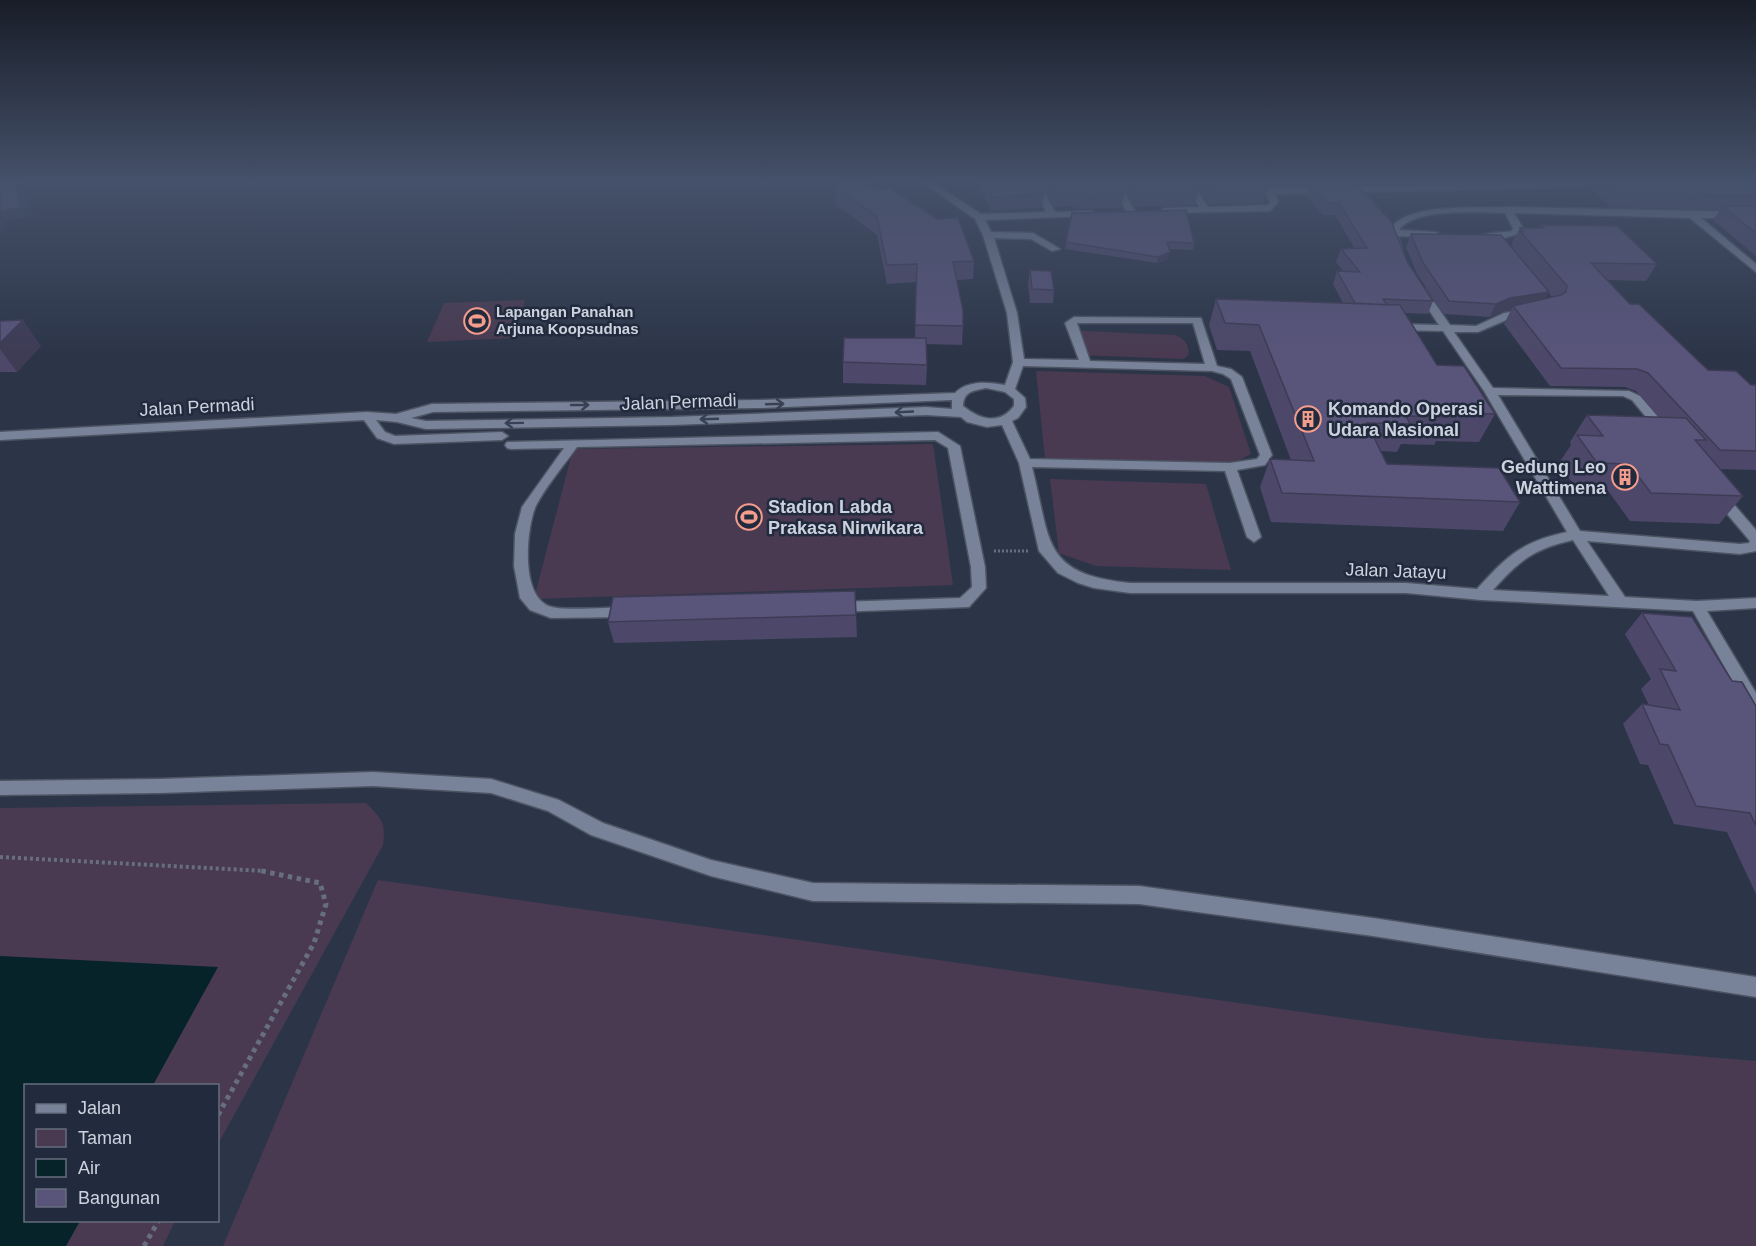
<svg xmlns="http://www.w3.org/2000/svg" width="1756" height="1246" font-family="Arial,sans-serif">
  <style>
    .built { fill: #323e56 }
    .green { fill: #493a51 }
    .water { fill: #052329 }
    .lines { fill: none; stroke-linecap: round; stroke-linejoin: round }
    .minor-casing { stroke: #4c5363; stroke-width: 3 }
    .path-far2 { stroke: #676f7f; stroke-width: 3; stroke-dasharray: 2 2; stroke-linecap: butt }
    .path-far1 { stroke: #676f7f; stroke-width: 4; stroke-dasharray: 3 3; stroke-linecap: butt }
    .path { stroke: #676f7f; stroke-width: 5; stroke-dasharray: 4.5 4.5; stroke-linecap: butt }
    .minor { fill: #788399; fill-rule: evenodd }
    .wall { fill: #4d4869; fill-rule: evenodd }
    .shaded-wall { fill: #3e3b55 }
    .building { fill: #59547a; stroke: #3e3b55; stroke-width: 1.5 }
    .oneway { stroke: #384154 }
    .labels { text-anchor: middle; stroke-width: 5; stroke-linejoin: round; paint-order: stroke }
    .far-poi-label { font-size: 15px; font-weight: bold; fill: #cdd3de; stroke: #222b3d; text-anchor: start }
    .street-label { font-size: 18px; fill: #cdd3de; stroke: #222b3d }
    .poi-label { font-size: 18px; font-weight: bold; fill: #cdd3de; stroke: #222b3d; text-anchor: start }
  </style>
  <rect width="100%" height="100%" fill="#2c3548"/>
  <path class="built" d="M0,181h22l11,34 -29,7 1,8 -5,1z"/>
  <path class="green" d="M525,300l-12,38 -86,4 17,-39z
    M1083,331l92,4c10,4 13,8 14,19l-5,5 -107,-4 -1,-22z
    M1036,371l169,5 24,11 22,67 -19,10 -187,-6z
    M933,444l20,141 -419,14 39,-150z
    M1050,479l156,5 25,86 -135,-4 -37,-13z
    M366,803c16,16 20,20 17,42l-165,299v-58h-192v134l149,1 -12,25h-163v-438z
    M378,880l1106,158 272,23v185h-1533z"/>
  <path class="water" d="M0,956l218,11 -65,118 -127,1v134l54,1 -14,25h-66z"/>
  <g class="lines">
    <g class="minor-casing">
      <path id="minor" d="M921,181h9l51,33 65,-2 -15,-31h8l16,31 38,-1v4l-3,1 -105,4 6,12 42,1 27,16 -8,2 -21,-12 -37,-1 23,75 7,46 55,1 -14,-37 9,-6 127,1 16,48 14,3 11,8 30,78 -7,10 -28,5 24,67 -7,5 -7,-5 -22,-66 -193,-4c19,74 9,107 98,116h276l71,6c31,-34 44,-47 90,-57l-83,-141 -41,-60 -48,-1 -5,-3 5,-3 44,1 -23,-34 5,-3 4,1 25,36 26,1 28,-13 23,-4 5,3 -1,2 -20,4 -33,14h-24l39,56 136,3 11,5 31,36 -6,4 -4,-1 -29,-35 -9,-4 -125,-1 82,136 160,13 9,-1 1,-2 -38,-45 7,-4 5,1 32,37v21l-16,3 -153,-13 38,56 72,4 59,-3v10l-49,3 49,82v20l-6,-1 -57,-101 -212,-11 -75,-7h-276l-36,-5 -16,-5 -20,-10 -19,-22 -20,-88 -17,-38 -15,2 -20,-5 -6,-5 -35,-2 -254,10 -246,4 -29,-7 -21,-2 9,12 10,4 107,-4 6,4 -6,4 -108,4 -17,-6 -13,-18 -364,20v-8l367,-20 29,2 36,-10 327,-4 196,-7c13,-13 33,-11 50,-8l8,-23 -6,-49 -24,-78 -8,-16zM1077,323h116l12,41 -115,-3zM1023,366l189,5 11,3 8,5 29,76 -3,4 -27,4 -200,-4 -18,-38 6,-3 8,-11 -1,-9 -10,-9zM986,388l19,4 9,7v7c-15,20 -35,13 -51,0 1,-15 10,-15 23,-18zM952,400v9l-26,-2 -254,10 -246,4 -15,-3 22,-6 326,-4zM1573,540l36,56 -116,-6c26,-29 40,-41 80,-50z
        M1111,181h8l16,30 -2,2h-6z
        M1184,181h8l16,26 59,-2 3,-3 -5,-11 4,-3 324,-7 -11,6 -307,7 3,8 -8,9 -108,2v-4l3,-1 34,-1z
        M1508,207l248,5v6h-55l55,46v8l-66,-54 -176,-5 9,15 -2,5 -26,8 -17,-4c8,-5 24,-4 34,-6l1,-3 -8,-15c-26,0 -90,-6 -106,17l36,2 3,1v4l-40,-1 4,13 -5,3 -5,-3 -4,-16c3,-4 5,-9 9,-11 21,-18 83,-14 111,-15z
        M938,432l22,14 25,121 1,21 -17,19 -132,5 -7,-5 7,-5 123,-4 12,-11 -1,-20 -23,-119 -13,-8 -358,7c-12,17 -34,43 -42,61 -9,24 -15,91 17,99 16,4 59,0 78,0l5,1 2,4 -2,4 -5,1 -79,1 -21,-8 -10,-12 -6,-32 1,-32 7,-27 42,-59 -53,1 -4,-1 -2,-3 2,-3z
        M373,772l118,7 68,21 44,23 108,37 102,23 326,3 234,32 383,59v20l-383,-61 -234,-32 -326,-3 -102,-25 -120,-41 -43,-24 -57,-18 -118,-7 -213,7 -160,2v-14l160,-2z"/>
    </g>
    <path class="path-far2" d="M994,551h34"/>
    <path class="path-far1" d="M0,857l265,14"/>
    <path class="path" d="M218,1115l96,-172 12,-39 -6,-21 -63,-13
      M144,1246l15,-26"/>
    <use href="#minor" class="minor"/>
  </g>
  <path class="wall" d="M977,181h60l7,13 -2,14 -51,3z
    M1041,181h76l7,13 -3,14 -48,1 1,-3 -19,1z
    M1121,181h71l6,10 -3,14 -60,2z
    M1194,181h310l-148,3 77,117 -5,13 -23,-1 32,52 58,49 -16,28 -43,-1 -2,4 -33,-1 -4,8 -16,-1 6,13 133,38 -17,29 -232,-9 -11,-35 10,-28 21,1 -41,-109 -33,-1 -8,-25 7,-26 127,4 -10,-19 4,-13 7,1 -8,-10 5,-13h14l-20,-34h-12l-17,-19 4,-11 -45,1 2,3 -4,14 -54,1z
    M1592,181h164v75l-43,-36 7,-10 -110,-3 -21,-21z
    M836,187l138,74 -1,18 -16,1 6,46 -1,19 -36,-1 1,21 -1,20 -83,-2v-21l72,-24 1,-56 -29,2 -10,-49 -41,-30z
    M1072,213l122,30 -1,7 -24,-1 -1,10 -11,4 -92,-14z
    M1541,225l116,39 -11,17 -38,-1 22,24 78,66 43,15h5v85l-36,-1 23,27 -24,28 -89,-3 -21,-29 -31,-1 -19,-28 12,-18 -1,-3 17,-27 72,2 -23,-26 -11,-4 -75,-1 -46,-62 7,-14 -7,1 -14,6 -46,-3 -27,-40 -11,-27 5,-13 101,14 1,-2 -2,-2 9,-16h20zM1548,292l4,5 -7,2z
    M1030,270l24,20 -1,13h-23l-2,-19z
    M0,321l41,25 -24,26h-17z
    M855,591l2,46 -243,6 -6,-21z
    M1642,613l90,68 24,25v188l-29,-62 -53,-8 -26,-59 -8,-1 -17,-40 19,-20 7,1 -8,-16 10,-10 -26,-45z"/>
  <path class="shaded-wall" d="M13,181h2l11,34 -26,6v-9z
    M1254,181h16l-1,5 -17,2z
    M1170,252l-2,7 -11,4 1,-6z
    M1549,292l-7,12 -29,2 -2,4 -7,1 -14,6 6,-13 14,-6z
    M23,320l18,26 -24,26 -17,-23v-6z"/>
  <path class="building" d="M0,181h13l8,26 -21,5z
    M858,181h4l16,10 12,-3 47,31 21,-1 16,43 -21,1 10,48v16l-48,-1 2,-61 -30,1 -10,-48 -41,-30z
    M985,181h52l7,13 -52,3z
    M1050,181h67l7,13 -49,1 1,-3 -19,1z
    M1131,181h61l6,10 -60,2z
    M1206,181h55l6,8 -55,1z
    M1605,181h151v15l-138,-3z
    M1355,183l36,38 17,42 25,38 -50,-2 4,6 -32,-2 -18,-32 23,1 -19,-23 26,-1 -28,-45h-12l-17,-19z
    M1722,206h34v27z
    M1186,210l8,33 -27,-1 3,10 -12,5 -92,-15 6,-29z
    M1541,225l76,1 40,38 -66,-1 39,41h9l69,66 28,1 15,14h5v66l-36,-1 -72,-77 -11,-4 -76,-1 -48,-62 48,-11 5,-3 1,-6 -47,-55h3l-3,-3h24z
    M1411,234l90,1 48,57 -39,6 -14,6 -47,-3 -27,-40z
    M1030,270l21,1 3,19 -22,-1z
    M1216,299l184,6 37,60 27,1 31,48 -50,-1 3,4 -42,-1 4,8 -43,-1 20,41 112,4 21,34 -238,-9 -12,-34 44,2 -55,-136 -34,-2z
    M23,320l-23,23v-22z
    M844,338h82l1,27 -84,-3z
    M1587,415l99,3 20,22h-11l48,56 -92,-3 -22,-29 -32,-1 -20,-28 26,1z
    M855,591l1,24 -248,7 5,-25z
    M1642,613l50,4 40,64 10,1 14,24v120l-6,-13 -54,-7 -28,-61 -8,-1 -18,-40 38,6 -20,-41 16,2z"/>
  <defs><path id="oneway-shaft" d="M-6 0H5M1.5-3L5.5 0L1.5 3" fill="none" stroke-width="1.6" stroke-linecap="round" stroke-linejoin="round" transform="scale(1.5)"/></defs>
  <g class="oneway">
    <use href="#oneway-shaft" transform="translate(775 404) rotate(-2)"/>
    <use href="#oneway-shaft" transform="translate(580 405)"/>
    <use href="#oneway-shaft" transform="translate(904 412) rotate(177)"/>
    <use href="#oneway-shaft" transform="translate(709 419) rotate(178)"/>
    <use href="#oneway-shaft" transform="translate(514 423) rotate(179)"/>
  </g>
  <linearGradient id="sky" x2="0" y2="1"><stop stop-color="#181d28"/><stop offset="0.51" stop-color="#45516a"/><stop offset="1" stop-color="#45516a" stop-opacity="0"/></linearGradient>
  <rect width="1756" height="355" fill="url(#sky)"/>
  <defs>
    <g id="stadium-ring" transform="scale(1.35)"><circle r="9.5" fill="#222b3d" stroke="#f49d8d" stroke-width="1.5"/><path d="M0-5a6.5 5 0 1 0 0 10a6.5 5 0 1 0 0-10ZM-3.5-1.8h7v3.6h-7Z" fill="#f49d8d"/></g>
    <g id="building-ring" transform="scale(1.35)"><circle r="9.5" fill="#222b3d" stroke="#f49d8d" stroke-width="1.5"/><path d="M-4-6H4V6H1V3H-1V6H-4ZM-2.5-4.3h1.7v1.8h-1.7ZM.8-4.3h1.7v1.8H.8ZM-2.5-1h1.7V.8h-1.7ZM.8-1h1.7V.8H.8Z" fill="#f49d8d"/></g>
  </defs>
  <g fill-rule="evenodd">
    <use href="#stadium-ring" x="477" y="321"/>
    <use href="#building-ring" x="1308" y="419"/>
    <use href="#building-ring" x="1625" y="477"/>
    <use href="#stadium-ring" x="749" y="517"/>
  </g>
  <g class="labels">
    <g class="far-poi-label">
      <text x="496" y="317">Lapangan Panahan<tspan x="496" dy="17">Arjuna Koopsudnas</tspan></text>
    </g>
    <g class="street-label">
      <text transform="translate(679 402) rotate(-2)" y="6">Jalan Permadi</text>
      <text transform="translate(197 407) rotate(-3)" y="6">Jalan Permadi</text>
      <text transform="translate(1396 571) rotate(2)" y="6">Jalan Jatayu</text>
    </g>
    <g class="poi-label">
      <text x="1328" y="415">Komando Operasi<tspan x="1328" dy="21">Udara Nasional</tspan></text>
      <text x="1606" y="473" text-anchor="end">Gedung Leo<tspan x="1606" dy="21">Wattimena</tspan></text>
      <text x="768" y="513">Stadion Labda<tspan x="768" dy="21">Prakasa Nirwikara</tspan></text>
    </g>
  </g>
  <rect x="24" y="1084" width="195" height="138" fill="#222b3d" stroke="#666e7d" stroke-width="1.5"/>
  <rect x="36" y="1104" width="30" height="9" fill="#788399" stroke="#666e7d" stroke-width="1.5"/>
  <text x="78" y="1114" font-size="18" fill="#cdd3de">Jalan</text>
  <rect x="36" y="1129" width="30" height="18" fill="#493a51" stroke="#666e7d" stroke-width="1.5"/>
  <text x="78" y="1144" font-size="18" fill="#cdd3de">Taman</text>
  <rect x="36" y="1159" width="30" height="18" fill="#052329" stroke="#666e7d" stroke-width="1.5"/>
  <text x="78" y="1174" font-size="18" fill="#cdd3de">Air</text>
  <rect x="36" y="1189" width="30" height="18" fill="#59547a" stroke="#666e7d" stroke-width="1.5"/>
  <text x="78" y="1204" font-size="18" fill="#cdd3de">Bangunan</text>
</svg>
